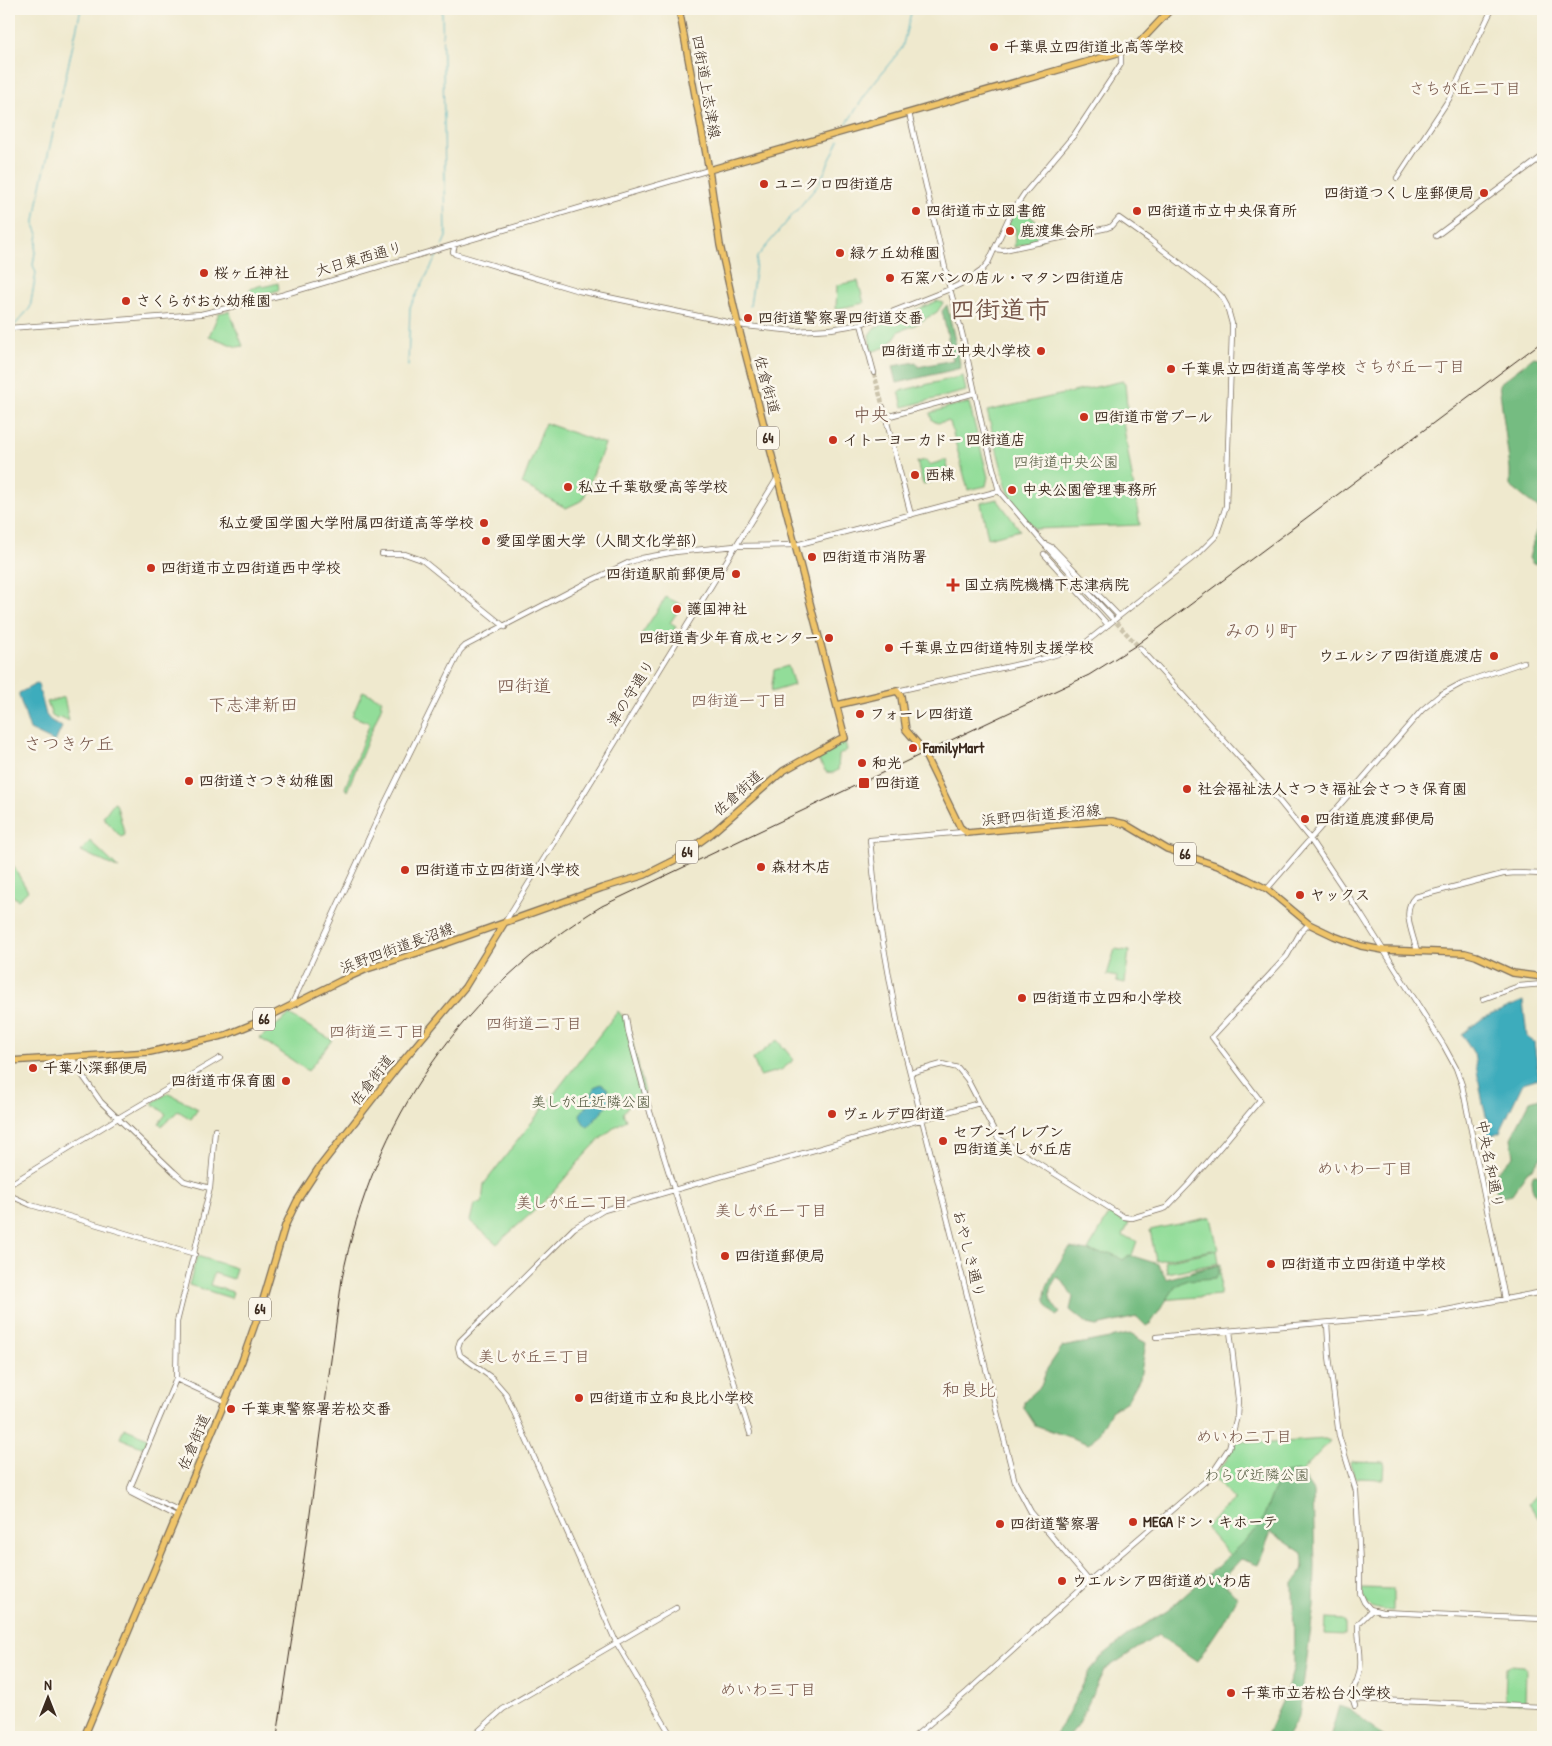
<svg xmlns="http://www.w3.org/2000/svg" width="1552" height="1746" font-family="'Patrick Hand','Klee One',sans-serif">
  <style>
    .green { fill: #92dd99; stroke: #66845c }
    .forest { fill: #75bc81; stroke: #587350 }
    .water { fill: #3eacbc; stroke: #3c6b6d }
    .lines { fill: none; stroke-linecap: round; stroke-linejoin: round }
    .stream { stroke: #3eacbc; stroke-width: 1 }
    .minor-tunnel { stroke: #cbc3ab; stroke-width: 4.5; stroke-dasharray: 4.5 2; stroke-linecap: butt }
    .minor-casing { stroke: #7a6d5c; stroke-width: 6 }
    .major-casing { stroke: #7a6d5c; stroke-width: 8 }
    .minor { stroke: #fff; stroke-width: 4.5 }
    .major { stroke: #efc469; stroke-width: 5.5 }
    .rail { stroke: #3b2a1e; stroke-width: 1 }
    .poi-dot { fill: #c8321e; stroke: #fbf7ec; stroke-width: 2 }
    .labels { text-anchor: middle; stroke-width: 5; stroke-linejoin: round; paint-order: stroke }
    .shield { fill: #fbf7ec; stroke: #75685c; stroke-width: 1 }
    .shield-label { font-size: 14px; font-weight: bold; fill: #3b2a1e }
    .poi-label { font-size: 15px; font-weight: bold; fill: #3b2a1e; stroke: #fbf7ec; text-anchor: start }
    .street-label { font-size: 15px; fill: #3b2a1e; stroke: #fbf7ec }
    .park-label { font-size: 15px; fill: #51573d; stroke: #fbf7ec }
    .neighbourhood-label { font-size: 16px; fill: #765649; stroke: #fbf7ec }
    .quarter-label { font-size: 18px; fill: #765649; stroke: #fbf7ec }
    .town-label { font-size: 25px; font-weight: bold; fill: #765649; stroke: #fbf7ec }
  </style>
  <rect width="100%" height="100%" fill="#fbf7ec"/>
  <filter id="ink" filterUnits="userSpaceOnUse"><feTurbulence type="fractalNoise" baseFrequency=".02" numOctaves="2"/><feDisplacementMap in="SourceGraphic" scale="10" xChannelSelector="R" yChannelSelector="G"/><feConvolveMatrix kernelMatrix="1 2 1 2 8 2 1 2 1" color-interpolation-filters="sRGB"/></filter>
  <filter id="wash" filterUnits="userSpaceOnUse"><feTurbulence type="fractalNoise" baseFrequency=".0096" numOctaves="4" result="noise"/><feDisplacementMap in="SourceGraphic" scale="20" xChannelSelector="R" yChannelSelector="G"/><feGaussianBlur stdDeviation="1.12" result="paint"/><feColorMatrix in="noise" values="0 0 0 0 0 0 0 0 0 0 0 0 0 0 0 0 0 1.4 0 .05"/><feComposite in="paint" operator="in"/></filter>
  <g filter="url(#wash)">
    <rect width="100%" height="100%" fill="#efe9ce"/>
    <path class="green" d="M1019,207l17,14 7,18 -29,8 2,-18 -8,-4 1,-5z
      M858,281l6,22 -28,6 1,-24z
      M278,283l1,7 -33,10 -1,-6 5,-2v-3l12,-4 1,2z
      M937,301l6,2 -6,9 -24,14 -14,5 -10,15 -18,6 -2,-17 5,-7z
      M229,311l14,35 -6,1 -28,-11 10,-23z
      M963,376l3,15 -63,16 -4,-16z
      M1123,381l2,2 3,34 -5,5 17,103 -105,4 -19,-22 -9,-18 -20,-78z
      M969,403l19,74 -2,9 -18,4 -18,-68 -3,-1 -10,2 -5,-3 -2,-7 22,-7z
      M545,423l60,21 -22,56 -17,8 -44,-24z
      M926,460l3,5 17,-5 4,17 -27,7 -6,-22z
      M997,499l23,31 -32,8 -7,-35z
      M666,597l16,8 -12,18 6,4 -5,9h-25l-5,-1z
      M788,666l6,19 -23,7 3,-22z
      M363,691l19,9 -2,4 2,1 -35,86 -2,-3 25,-65 -18,-7z
      M64,697l5,24 -8,-4 -1,2 -2,-2 -1,2 -5,-3 -5,-14z
      M842,741l3,1 2,8 -8,5 -1,15 -5,3 -7,-1 -10,-15 2,-4z
      M114,802l2,1 9,32 -4,2 -18,-20z
      M90,841l29,28 -38,-18z
      M9,859l19,32 -10,9 -9,-7z
      M1115,949l14,2 -4,32 -9,-2 1,-4 -10,-2z
      M618,1011l4,5 4,1 19,76 -12,6 -10,14 3,7c-28,16 -46,41 -67,65 -18,22 -42,40 -62,59l-27,-23 4,-17 8,-1 2,-19z
      M289,1015l43,25 -24,31 -48,-33z
      M777,1040l17,20 -13,10 -21,6 -7,-17z
      M168,1093l30,16 -7,10 -13,-8 -16,15 -3,-3 7,-9 -14,-11z
      M1110,1214l13,7 6,1 -6,14 14,5 -5,14 -17,9 -27,-14 21,-35z
      M1211,1217l7,32 -62,12 -6,-31z
      M1217,1250l2,13 -52,10 -2,-12z
      M197,1256l39,12 -3,11 -19,-6 -4,12 23,7 -2,6 -42,-13z
      M1221,1264l-1,31 -58,5c11,-13 22,-29 40,-32 7,-2 12,-2 19,-4z
      M124,1428l24,10 -4,10 -24,-10z
      M1325,1439l5,2 -43,46 -21,35 -32,38 -29,-33 29,-27 -20,-23 13,-18 6,-16 3,-2 33,2z
      M1351,1461l33,1 -1,17 -27,-1 -2,-2 -4,-13z
      M1543,1488v37l-14,-21z
      M1361,1588l32,1v22c-19,-1 -28,-3 -32,-23z
      M1326,1619l17,1 2,2v13l-20,-1z
      M1509,1665l14,1 3,2 -1,34 -3,2 -15,-1 -2,-2 1,-34z"/>
    <path class="forest" d="M947,305l14,63 -64,15 -4,-17 23,-4 2,5 35,-7 -11,-49z
      M1534,357l9,2v206l-11,-2 -3,-5 11,-41 -1,-8 -29,-23v-17l-11,-85z
      M1543,1097v57l-10,14 -6,4 -15,22 -13,3 -8,-20 23,-21 -3,-18 19,-37z
      M1534,1174l9,1v26c-9,-6 -12,-12 -12,-23z
      M1070,1248l34,6 6,-1 13,7 6,-5 29,9 8,15 53,-14v8l-4,5 -28,2 -11,6 -25,37 -5,3 -9,-9 -41,9 -9,-2 -17,-14 3,-13c-6,-7 -7,-15 -16,-20 -11,16 -9,22 3,36l-4,3c-4,-4 -10,-10 -11,-16 -2,-14 16,-41 25,-52z
      M1130,1334l16,9 -6,35 -13,23 -16,10 -12,22 -10,11 -54,-19 -11,-17v-6l17,-16 6,-17 15,-22z
      M1299,1471l14,20 2,75 -1,40 -15,110 -12,21h-21l20,-44 8,-27 -1,-84c11,-8 11,-17 9,-29l-31,-21 -13,33 -17,-6 -16,17 1,9 11,12 -15,27 -25,37 -39,-26 -54,35 -26,55 -10,12h-15l9,-12 28,-54 12,-15 32,-25 33,-20 50,-44 43,-41 20,-52z
      M1339,1706l14,5 31,26h-54z"/>
    <path class="water" d="M36,684h2l8,31 4,5 12,7 -7,15 -25,-12 -11,-34v-3z
      M1523,1001l4,36 7,5 5,36 -16,5 -23,49 -11,4 -3,-7 4,-6 -4,-7 -3,-12 -9,-50 -12,-20 21,-16z
      M601,1084l6,4 4,11c-6,12 -15,18 -23,28 -5,-3 -7,-7 -8,-13l11,-13 3,-14z"/>
    <g class="lines">
      <path class="stream" d="M847,123l25,-38 30,-37 10,-39
        M442,246l4,-9 -4,-228
        M750,306l7,-49 62,-73 20,-44
        M14,326l16,-18 6,-35 -3,-8 5,-31 -3,-7v-6l5,-31 41,-181
        M9,351l1,18 -1,1
        M408,366l2,-59 29,-55"/>
    </g>
  </g>
  <g filter="url(#ink)">
    <g class="lines">
      <path class="minor-tunnel" d="M874,373l9,34
        M1112,618l28,30"/>
      <g class="minor-casing">
        <path id="minor" d="M909,113l41,176 12,44 20,92 17,66 44,52 68,74
          M1397,178l52,-79 43,-90
          M1436,236l107,-80
          M455,245l-2,7 2,2 124,37 167,35 49,5 36,-2 30,-5 89,-35 17,-8 14,-10 7,-8 22,-48 14,-21 50,-59 47,-71v-12
          M861,324l13,49
          M9,328l192,-14 81,-19 427,-125
          M883,407l28,108
          M886,417l89,-24
          M1045,544l8,4 66,68
          M382,554h23l17,6 83,67
          M1044,554l64,71
          M1140,648l140,154 30,37 52,77 82,130 12,22 6,17 43,214
          M897,691l145,-32 38,-12 119,-94 17,-17 10,-30 6,-174v-8l-5,-18 -5,-9 -6,-6 -66,-51 -31,-22 -7,8 -5,2 -103,22 -10,-1
          M964,832l-94,8 7,69 21,117 117,456 16,30 58,69
          M1267,889l155,-179 18,-15 22,-12 62,-21
          M505,922l273,-445
          M1417,951c-4,-17 -16,-41 -2,-54l88,-23 13,-1 27,1
          M1483,999l36,-13 24,-2
          M291,1006l94,-203 75,-152 5,-5 123,-64 42,-20 12,-4 33,-6 60,-6 61,-1 203,-54
          M626,1017l2,14 22,81 100,321
          M72,1057l6,12 23,33 73,70 10,9 26,7
          M910,1073l32,-9 16,4 9,11 31,59 126,79 8,1 34,-10 23,-24 71,-84 -48,-63 75,-81 13,-23 9,-9
          M9,1185l104,-64 107,-63
          M9,1195l22,10 164,49
          M1327,1323l2,33 10,80 17,55 4,72v30l4,9 6,7 12,3 161,7
          M1156,1337l269,-23 118,-22
          M176,1379l48,22
          M130,1488l48,22
          M176,1516l-45,-23 -1,-5 46,-109 1,-57 33,-134 5,-58
          M1352,1699l191,8
          M1355,1706l-4,-13c16,-27 7,-41 7,-69l14,-14
          M472,1737l31,-28 173,-101
          M672,1737l-56,-95 -110,-248 -14,-16 -32,-23 -2,-8 2,-6 114,-113 30,-18 375,-107
          M914,1737l53,-45 122,-111 120,-103 20,-30 8,-32 1,-17 -8,-68"/>
      </g>
      <g class="major-casing">
        <path id="major" d="M709,170l412,-118 17,-8 33,-35
          M837,705l60,-14 4,5 5,34 13,15 5,8 36,74 7,6 133,-12h12l13,3 42,25 51,17 29,13 20,10 42,35 25,12 27,10 22,4 82,3 11,3 37,17 30,4
          M9,1061l141,-9 76,-17 34,-14 80,-40 27,-12 72,-23 163,-58 43,-13 30,-15 36,-26 72,-63 57,-32 5,-1 -107,-413 -18,-80 -11,-75 -30,-161
          M84,1737l158,-376 18,-51 25,-84 12,-25 21,-32 78,-100 69,-82 40,-65"/>
      </g>
      <use href="#minor" class="minor"/>
      <use href="#major" class="major"/>
      <path class="rail" d="M277,1737l27,-179 38,-279c31,-159 121,-290 260,-373l404,-192 83,-39 46,-29 408,-305"/>
    </g>
  </g>
  <g class="poi-dot">
    <circle cx="994" cy="47" r="5"/>
    <circle cx="764" cy="184" r="5"/>
    <circle cx="1484" cy="193" r="5"/>
    <circle cx="916" cy="211" r="5"/>
    <circle cx="1137" cy="211" r="5"/>
    <circle cx="1010" cy="231" r="5"/>
    <circle cx="840" cy="253" r="5"/>
    <circle cx="204" cy="273" r="5"/>
    <circle cx="890" cy="278" r="5"/>
    <circle cx="126" cy="301" r="5"/>
    <circle cx="748" cy="318" r="5"/>
    <circle cx="1041" cy="351" r="5"/>
    <circle cx="1171" cy="369" r="5"/>
    <circle cx="1084" cy="417" r="5"/>
    <circle cx="833" cy="440" r="5"/>
    <circle cx="915" cy="475" r="5"/>
    <circle cx="568" cy="487" r="5"/>
    <circle cx="1012" cy="490" r="5"/>
    <circle cx="484" cy="523" r="5"/>
    <circle cx="486" cy="541" r="5"/>
    <circle cx="812" cy="557" r="5"/>
    <circle cx="151" cy="568" r="5"/>
    <circle cx="736" cy="574" r="5"/>
    <path d="M950.5 577.5h5v5h5v5h-5v5h-5v-5h-5v-5h5z"/>
    <circle cx="677" cy="609" r="5"/>
    <circle cx="829" cy="638" r="5"/>
    <circle cx="889" cy="648" r="5"/>
    <circle cx="1494" cy="656" r="5"/>
    <circle cx="860" cy="714" r="5"/>
    <circle cx="913" cy="748" r="5"/>
    <circle cx="862" cy="763" r="5"/>
    <circle cx="189" cy="781" r="5"/>
    <rect x="858" y="777" width="12" height="12" rx="2.5"/>
    <circle cx="1187" cy="789" r="5"/>
    <circle cx="1305" cy="819" r="5"/>
    <circle cx="761" cy="867" r="5"/>
    <circle cx="405" cy="870" r="5"/>
    <circle cx="1300" cy="895" r="5"/>
    <circle cx="1022" cy="998" r="5"/>
    <circle cx="33" cy="1068" r="5"/>
    <circle cx="286" cy="1081" r="5"/>
    <circle cx="832" cy="1114" r="5"/>
    <circle cx="943" cy="1141" r="5"/>
    <circle cx="725" cy="1256" r="5"/>
    <circle cx="1271" cy="1264" r="5"/>
    <circle cx="579" cy="1398" r="5"/>
    <circle cx="231" cy="1409" r="5"/>
    <circle cx="1133" cy="1522" r="5"/>
    <circle cx="1000" cy="1524" r="5"/>
    <circle cx="1062" cy="1581" r="5"/>
    <circle cx="1231" cy="1693" r="5"/>
  </g>
  <g class="labels">
    <g class="shield">
      <rect x="757" y="426.5" width="22" height="23" rx="4"/>
      <rect x="676" y="840.5" width="22" height="23" rx="4"/>
      <rect x="1174" y="842.5" width="22" height="23" rx="4"/>
      <rect x="253" y="1007.5" width="22" height="23" rx="4"/>
      <rect x="249" y="1297.5" width="22" height="23" rx="4"/>
    </g>
    <g class="shield-label">
      <text x="768" y="443">64</text>
      <text x="687" y="857">64</text>
      <text x="1185" y="859">66</text>
      <text x="264" y="1024">66</text>
      <text x="260" y="1314">64</text>
    </g>
    <g class="poi-label">
      <text x="1004" y="52">千葉県立四街道北高等学校</text>
      <text x="774" y="189">ユニクロ四街道店</text>
      <text x="1474" y="198" text-anchor="end">四街道つくし座郵便局</text>
      <text x="926" y="216">四街道市立図書館</text>
      <text x="1147" y="216">四街道市立中央保育所</text>
      <text x="1020" y="236">鹿渡集会所</text>
      <text x="850" y="258">緑ケ丘幼稚園</text>
      <text x="214" y="278">桜ヶ丘神社</text>
      <text x="900" y="283">石窯パンの店ル・マタン四街道店</text>
      <text x="136" y="306">さくらがおか幼稚園</text>
      <text x="758" y="323">四街道警察署四街道交番</text>
      <text x="1031" y="356" text-anchor="end">四街道市立中央小学校</text>
      <text x="1181" y="374">千葉県立四街道高等学校</text>
      <text x="1094" y="422">四街道市営プール</text>
      <text x="843" y="445">イトーヨーカドー 四街道店</text>
      <text x="925" y="480">西棟</text>
      <text x="578" y="492">私立千葉敬愛高等学校</text>
      <text x="1022" y="495">中央公園管理事務所</text>
      <text x="474" y="528" text-anchor="end">私立愛国学園大学附属四街道高等学校</text>
      <text x="496" y="546">愛国学園大学（人間文化学部）</text>
      <text x="822" y="562">四街道市消防署</text>
      <text x="161" y="573">四街道市立四街道西中学校</text>
      <text x="726" y="579" text-anchor="end">四街道駅前郵便局</text>
      <text x="964" y="590">国立病院機構下志津病院</text>
      <text x="687" y="614">護国神社</text>
      <text x="819" y="643" text-anchor="end">四街道青少年育成センター</text>
      <text x="899" y="653">千葉県立四街道特別支援学校</text>
      <text x="1484" y="661" text-anchor="end">ウエルシア四街道鹿渡店</text>
      <text x="870" y="719">フォーレ四街道</text>
      <text x="923" y="753">FamilyMart</text>
      <text x="872" y="768">和光</text>
      <text x="199" y="786">四街道さつき幼稚園</text>
      <text x="875" y="788">四街道</text>
      <text x="1197" y="794">社会福祉法人さつき福祉会さつき保育園</text>
      <text x="1315" y="824">四街道鹿渡郵便局</text>
      <text x="771" y="872">森材木店</text>
      <text x="415" y="875">四街道市立四街道小学校</text>
      <text x="1310" y="900">ヤックス</text>
      <text x="1032" y="1003">四街道市立四和小学校</text>
      <text x="43" y="1073">千葉小深郵便局</text>
      <text x="276" y="1086" text-anchor="end">四街道市保育園</text>
      <text x="842" y="1119">ヴェルデ四街道</text>
      <text x="953" y="1137">セブン-イレブン<tspan x="953" dy="17">四街道美しが丘店</tspan></text>
      <text x="735" y="1261">四街道郵便局</text>
      <text x="1281" y="1269">四街道市立四街道中学校</text>
      <text x="589" y="1403">四街道市立和良比小学校</text>
      <text x="241" y="1414">千葉東警察署若松交番</text>
      <text x="1143" y="1527">MEGAドン・キホーテ</text>
      <text x="1010" y="1529">四街道警察署</text>
      <text x="1072" y="1586">ウエルシア四街道めいわ店</text>
      <text x="1241" y="1698">千葉市立若松台小学校</text>
    </g>
    <g class="street-label">
      <text transform="translate(706 87) rotate(80)" y="5">四街道上志津線</text>
      <text transform="translate(359 259) rotate(-16)" y="5">大日東西通り</text>
      <text transform="translate(767 385) rotate(75)" y="5">佐倉街道</text>
      <text transform="translate(631 693) rotate(-58)" y="5">津の守通り</text>
      <text transform="translate(738 793) rotate(-42)" y="5">佐倉街道</text>
      <text transform="translate(1041 815) rotate(-5)" y="5">浜野四街道長沼線</text>
      <text transform="translate(397 948) rotate(-20)" y="5">浜野四街道長沼線</text>
      <text transform="translate(372 1080) rotate(-52)" y="5">佐倉街道</text>
      <text transform="translate(1490 1164) rotate(79)" y="5">中央名和通り</text>
      <text transform="translate(969 1254) rotate(76)" y="5">おやしき通り</text>
      <text transform="translate(194 1442) rotate(-67)" y="5">佐倉街道</text>
    </g>
    <g class="park-label">
      <text x="1066" y="467">四街道中央公園</text>
      <text x="591" y="1107">美しが丘近隣公園</text>
      <text x="1257" y="1480">わらび近隣公園</text>
    </g>
    <g class="neighbourhood-label">
      <text x="1465" y="94">さちが丘二丁目</text>
      <text x="1409" y="372">さちが丘一丁目</text>
      <text x="739" y="706">四街道一丁目</text>
      <text x="534" y="1029">四街道二丁目</text>
      <text x="377" y="1037">四街道三丁目</text>
      <text x="1365" y="1174">めいわ一丁目</text>
      <text x="572" y="1208">美しが丘二丁目</text>
      <text x="771" y="1216">美しが丘一丁目</text>
      <text x="534" y="1362">美しが丘三丁目</text>
      <text x="1244" y="1442">めいわ二丁目</text>
      <text x="768" y="1695">めいわ三丁目</text>
    </g>
    <g class="quarter-label">
      <text x="871" y="421">中央</text>
      <text x="1261" y="637">みのり町</text>
      <text x="524" y="692">四街道</text>
      <text x="253" y="711">下志津新田</text>
      <text x="69" y="750">さつきケ丘</text>
      <text x="969" y="1396">和良比</text>
    </g>
    <g class="town-label">
      <text x="1000" y="318">四街道市</text>
    </g>
  </g>
  <rect width="1552" height="1746" fill="none" stroke="#fbf7ec" stroke-width="30"/>
  <g transform="translate(48 1698)" stroke="#fbf7ec" stroke-width="4" paint-order="stroke">
  <path d="M0-4L9 19L0 12L-9 19Z" fill="#3b2a1e"/>
  <text y="-8" font-size="14" font-weight="bold" text-anchor="middle" fill="#3b2a1e">N</text>
  </g>
</svg>
